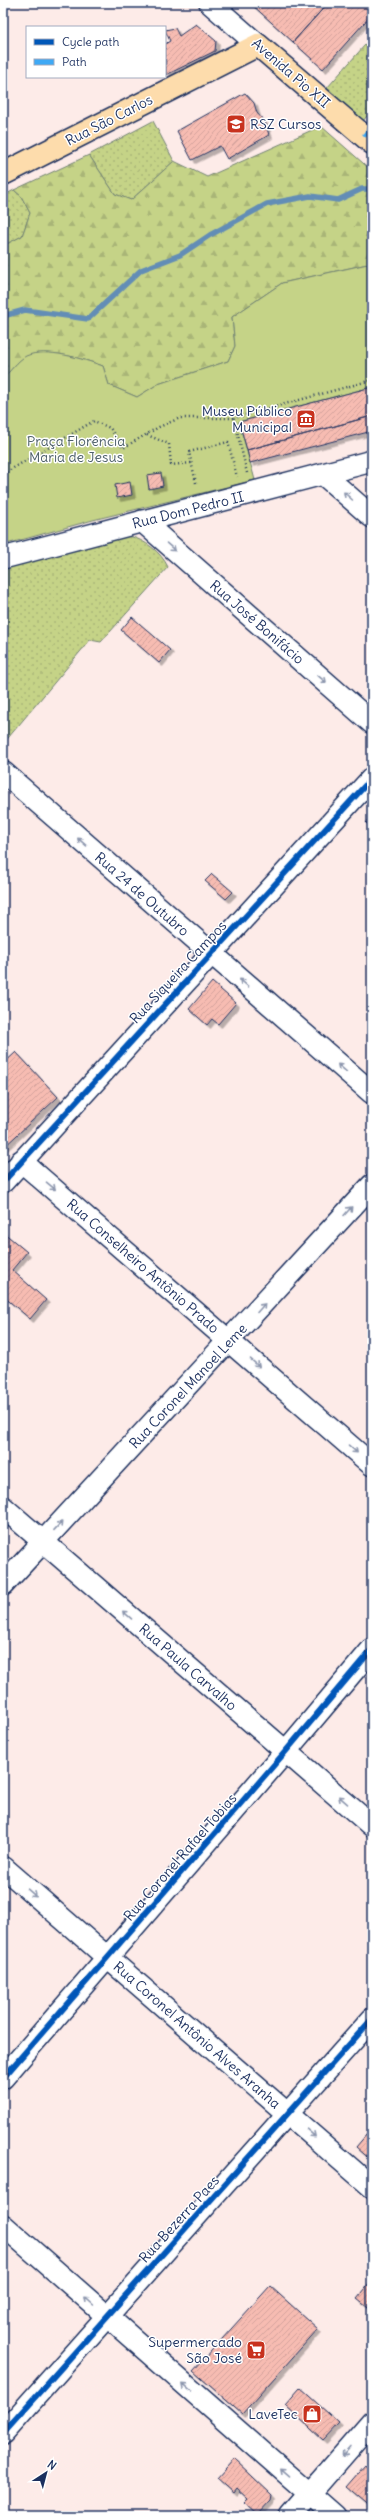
<svg xmlns="http://www.w3.org/2000/svg" width="375" height="2519" font-family="Delius,sans-serif">
  <style>
    .grass { fill: url(#grass-dots); stroke: #708172 }
    .forest { fill: url(#forest-firs); stroke: #708172 }
    .green { fill: #c5d387; stroke: #708172 }
    .lines { fill: none; stroke-linecap: round; stroke-linejoin: round }
    .stream { stroke: #628db6; stroke-width: 5.5 }
    .building { fill: url(#building-hatch); stroke: #1b2f5e; filter: url(#shadow) }
    .minor-casing { stroke: #1b2f5e; stroke-width: 24 }
    .major-casing { stroke: #1b2f5e; stroke-width: 25 }
    .path { stroke: #1b2f5e; stroke-width: 2.5; stroke-dasharray: 1 3; stroke-linecap: butt }
    .minor { stroke: #fff; stroke-width: 21 }
    .major { stroke: #fddcac; stroke-width: 22 }
    .quiet { stroke: #3fa9f5; stroke-width: 5; stroke-dasharray: 10 5; stroke-linecap: butt }
    .cycleway-casing { stroke: #fff; stroke-width: 8 }
    .cycleway { stroke: #0057b8; stroke-width: 6 }
    .oneway { stroke: #8d97ae }
    .labels { text-anchor: middle; stroke-width: 3; stroke-linejoin: round; paint-order: stroke }
    .street-label { font-size: 14px; fill: #1b2f5e; stroke: #fff }
    .poi-label { font-size: 14px; fill: #1b2f5e; stroke: #fff; text-anchor: end }
    .park-label { font-size: 14px; fill: #4e606a; stroke: #fff }
  </style>
  <defs>
    <pattern id="grass-dots" width="8" height="8" patternUnits="userSpaceOnUse"><rect width="8" height="8" fill="#c5d387"/><path d="M2 2h.1M6 6h.1" fill="none" stroke="#a9b577" stroke-width="1.8" stroke-linecap="round"/></pattern>
    <pattern id="forest-firs" width="22" height="20" patternUnits="userSpaceOnUse"><rect width="22" height="20" fill="#c5d387"/><path d="M5 1l3.5 6h-7zM16 11l3.5 6h-7z" fill="#a9b577"/></pattern>
    <pattern id="building-hatch" width="6" height="6" patternUnits="userSpaceOnUse"><rect width="6" height="6" fill="#f7bcb2"/><path d="M-1 1l2-2M0 6l6-6M5 7l2-2" fill="none" stroke="#d3a29c"/></pattern>
    <filter id="shadow"><feDropShadow dx="3.5" dy="3.5" stdDeviation="0" flood-color="#0004"/></filter>
  </defs>
  <rect width="100%" height="100%" fill="#fdebe8"/>
  <filter id="ink" filterUnits="userSpaceOnUse"><feTurbulence type="fractalNoise" baseFrequency=".025" numOctaves="2"/><feDisplacementMap in="SourceGraphic" scale="8" xChannelSelector="R" yChannelSelector="G"/><feConvolveMatrix kernelMatrix="1 2 1 2 8 2 1 2 1" color-interpolation-filters="sRGB"/></filter>
  <g filter="url(#ink)">
    <path class="grass" d="M372,37v73l-9,11 -36,-33z
      M153,121l21,40 -43,39 -16,-6 -26,-39z
      M14,190l7,6 9,17 -8,23 -19,10v-50z
      M129,536c16,4 32,16 39,31l-67,75 -11,-2 -87,104v-175z"/>
    <path class="forest" d="M321,126l51,45v92l-90,20 -50,34 3,29 -7,15 -70,23 -21,13 -28,-12 -6,-19c-20,-7 -57,-19 -77,-9 -8,3 -16,15 -23,21v-132l19,-10 8,-23 -9,-17 -7,-6 75,-35 26,39 16,6 43,-39 33,16z"/>
    <path class="green" d="M372,263v124l-133,35 16,58 -162,40 -90,25v-167c7,-6 15,-18 23,-22 20,-9 57,3 77,10l6,19 28,12 21,-13 70,-23 7,-15 -3,-29 50,-34z"/>
    <g class="lines">
      <path class="stream" d="M3,316l22,-6 63,9 53,-49 39,-15 30,-20 57,-31 43,-8 28,4 24,-11h9"/>
    </g>
    <path class="building" d="M250,3h78l-35,39z
      M328,3h44v11l-49,55 -30,-27z
      M196,24l20,17 -1,10 -49,24 -1,-31 5,-3 -5,-11 10,-2 4,8z
      M245,93l9,10 3,10 8,9 4,13 -42,24 -7,-13 -28,14 -15,-29z
      M372,387v29l-125,34 -8,-28z
      M372,416v15l-122,32 -3,-13z
      M161,473l2,13 -14,3 -2,-14z
      M130,482l2,13 -15,3 -2,-13z
      M132,617l38,33 -11,13 -38,-33z
      M372,816v12l-6,-5z
      M212,874l21,18 -7,7 -21,-18z
      M212,982l24,21 -18,21 -6,-5 -5,6 -18,-16z
      M16,1052l42,45 -55,51v-84z
      M3,1232l24,20 -15,18 34,30 -16,19 -27,-23z
      M372,2128v33l-16,-14z
      M370,2283l2,2v26l-15,-12z
      M270,2286l48,43 -76,85 -49,-43z
      M300,2388l39,35 -16,17 -38,-35z
      M234,2459l38,36 -1,5 -14,15 -13,-12 4,-4 -12,-11 -3,4 -16,-14z
      M365,2465l7,7v37l-26,-22z"/>
    <g class="lines">
      <g class="minor-casing">
        <path id="minor" d="M210,3l48,42
          M324,475l48,42
          M142,521l230,202
          M3,558l369,-97
          M3,772l369,321
          M21,1161l351,304
          M3,1182l369,-404
          M3,1507l369,319
          M3,1585l369,-400
          M3,1867l369,320
          M3,2078l283,-327 86,-102
          M3,2225l332,291
          M3,2433l369,-414
          M290,2516l82,-94"/>
      </g>
      <g class="major-casing">
        <path id="major" d="M3,174l255,-129 114,98"/>
      </g>
      <path class="path" d="M147,435l22,9 2,21 20,-2
        M247,473l-13,-55 138,-38
        M3,474l91,-53 16,7 13,20 36,-21 21,-9h54
        M196,483l-7,-31 39,-10 9,35"/>
      <use href="#minor" class="minor"/>
      <use href="#major" class="major"/>
      <path class="quiet" d="M364,136l8,-9"/>
      <g class="cycleway-casing">
        <path id="cycleway" d="M3,1182l369,-404
          M3,2078l283,-327 86,-102
          M3,2433l369,-414"/>
      </g>
      <use href="#cycleway" class="cycleway"/>
    </g>
    <defs><path id="oneway-shaft" d="M-6 0H5M1.5-3L5.5 0L1.5 3" fill="none" stroke-width="1.6" stroke-linecap="round" stroke-linejoin="round"/></defs>
    <g class="oneway">
      <use href="#oneway-shaft" transform="translate(348 496) rotate(-138)"/>
      <use href="#oneway-shaft" transform="translate(171 547) rotate(41)"/>
      <use href="#oneway-shaft" transform="translate(322 679) rotate(41)"/>
      <use href="#oneway-shaft" transform="translate(82 842) rotate(-139)"/>
      <use href="#oneway-shaft" transform="translate(244 983) rotate(-139)"/>
      <use href="#oneway-shaft" transform="translate(342 1068) rotate(-139)"/>
      <use href="#oneway-shaft" transform="translate(51 1186) rotate(40)"/>
      <use href="#oneway-shaft" transform="translate(348 1211) rotate(-48)"/>
      <use href="#oneway-shaft" transform="translate(261 1308) rotate(-48)"/>
      <use href="#oneway-shaft" transform="translate(255 1363) rotate(41)"/>
      <use href="#oneway-shaft" transform="translate(353 1449) rotate(41)"/>
      <use href="#oneway-shaft" transform="translate(58 1526) rotate(-47)"/>
      <use href="#oneway-shaft" transform="translate(127 1615) rotate(-139)"/>
      <use href="#oneway-shaft" transform="translate(343 1800) rotate(-139)"/>
      <use href="#oneway-shaft" transform="translate(32 1893) rotate(41)"/>
      <use href="#oneway-shaft" transform="translate(311 2133) rotate(41)"/>
      <use href="#oneway-shaft" transform="translate(89 2301) rotate(-138)"/>
      <use href="#oneway-shaft" transform="translate(187 2387) rotate(-139)"/>
      <use href="#oneway-shaft" transform="translate(346 2452) rotate(131)"/>
      <use href="#oneway-shaft" transform="translate(285 2472) rotate(-139)"/>
    </g>
  </g>
  <defs>
    <g id="school-square" transform="scale(1)"><rect x="-9" y="-9" width="18" height="18" rx="4" fill="#c8321e" stroke="#fff"/><path d="M0-5L7-2L0 1L-7-2ZM-4 1L0 2.5L4 1V4Q0 6-4 4Z" fill="#fff"/></g>
    <g id="museum-square" transform="scale(1)"><rect x="-9" y="-9" width="18" height="18" rx="4" fill="#c8321e" stroke="#fff"/><path d="M0-6L6-3V-2H-6V-3ZM-5-1h2V3h-2ZM-1-1h2V3h-2ZM3-1h2V3H3ZM-6 4H6V6H-6Z" fill="#fff"/></g>
    <g id="supermarket-square" transform="scale(1)"><rect x="-9" y="-9" width="18" height="18" rx="4" fill="#c8321e" stroke="#fff"/><path d="M-6-5.5h2.5l.6 2H6L4.5 2H-2.5L-4.4-4H-6ZM-1.5 3.2a1.3 1.3 0 1 0 .1 0ZM3 3.2a1.3 1.3 0 1 0 .1 0Z" fill="#fff"/></g>
    <g id="shop-square" transform="scale(1)"><rect x="-9" y="-9" width="18" height="18" rx="4" fill="#c8321e" stroke="#fff"/><path d="M-5-2.5h2.3a2.7 3.5 0 0 1 5.4 0H5L5.5 6h-11ZM-1.5-2.5h3a1.5 2.3 0 0 0-3 0Z" fill="#fff"/></g>
  </defs>
  <g fill-rule="evenodd">
    <use href="#school-square" x="236" y="124"/>
    <use href="#museum-square" x="306" y="419"/>
    <use href="#supermarket-square" x="256" y="2350"/>
    <use href="#shop-square" x="312" y="2414"/>
  </g>
  <g class="labels">
    <g class="street-label">
      <text transform="translate(291 73) rotate(41)" y="5">Avenida Pio XII</text>
      <text transform="translate(109 120) rotate(-27)" y="5">Rua São Carlos</text>
      <text transform="translate(188 510) rotate(-14)" y="5">Rua Dom Pedro II</text>
      <text transform="translate(257 622) rotate(41)" y="5">Rua José Bonifácio</text>
      <text transform="translate(142 894) rotate(41)" y="5">Rua 24 de Outubro</text>
      <text transform="translate(178 972) rotate(-47)" y="5">Rua Siqueira Campos</text>
      <text transform="translate(143 1266) rotate(41)" y="5">Rua Conselheiro Antônio Prado</text>
      <text transform="translate(188 1386) rotate(-47)" y="5">Rua Coronel Manoel Leme</text>
      <text transform="translate(188 1667) rotate(41)" y="5">Rua Paula Carvalho</text>
      <text transform="translate(180 1857) rotate(-49)" y="5">Rua Coronel Rafael Tobias</text>
      <text transform="translate(197 2035) rotate(41)" y="5">Rua Coronel Antônio Alves Aranha</text>
      <text transform="translate(179 2219) rotate(-48)" y="5">Rua Bezerra Paes</text>
    </g>
    <g class="poi-label">
      <text x="250" y="129" text-anchor="start">RSZ Cursos</text>
      <text x="292" y="416">Museu Público<tspan x="292" dy="16">Municipal</tspan></text>
      <text x="242" y="2347">Supermercado<tspan x="242" dy="16">São José</tspan></text>
      <text x="298" y="2419">LaveTec</text>
    </g>
    <g class="park-label">
      <text x="76" y="446">Praça Florência<tspan x="76" dy="16">Maria de Jesus</tspan></text>
    </g>
  </g>
  <rect width="375" height="2519" fill="none" stroke="#fff" stroke-width="16"/>
  <rect x="8" y="8" width="359" height="2503" fill="none" stroke="#1b2f5e" stroke-width="1.5" filter="url(#ink)"/>
  <rect x="26" y="26" width="140" height="52" fill="#ffffff" stroke="#a4acbf"/>
  <rect x="34" y="39" width="20" height="6" fill="#0057b8" stroke="#a4acbf"/>
  <text x="62" y="46" font-size="12" fill="#1b2f5e">Cycle path</text>
  <rect x="34" y="59" width="20" height="6" fill="#3fa9f5" stroke="#a4acbf"/>
  <text x="62" y="66" font-size="12" fill="#1b2f5e">Path</text>
  <g transform="translate(46 2473) rotate(36)" stroke="#ffffff" stroke-width="3" paint-order="stroke">
  <path d="M0-3L7 15L0 10L-7 15Z" fill="#1b2f5e"/>
  <text y="-6" font-size="11" font-weight="bold" text-anchor="middle" fill="#1b2f5e">N</text>
  </g>
</svg>
